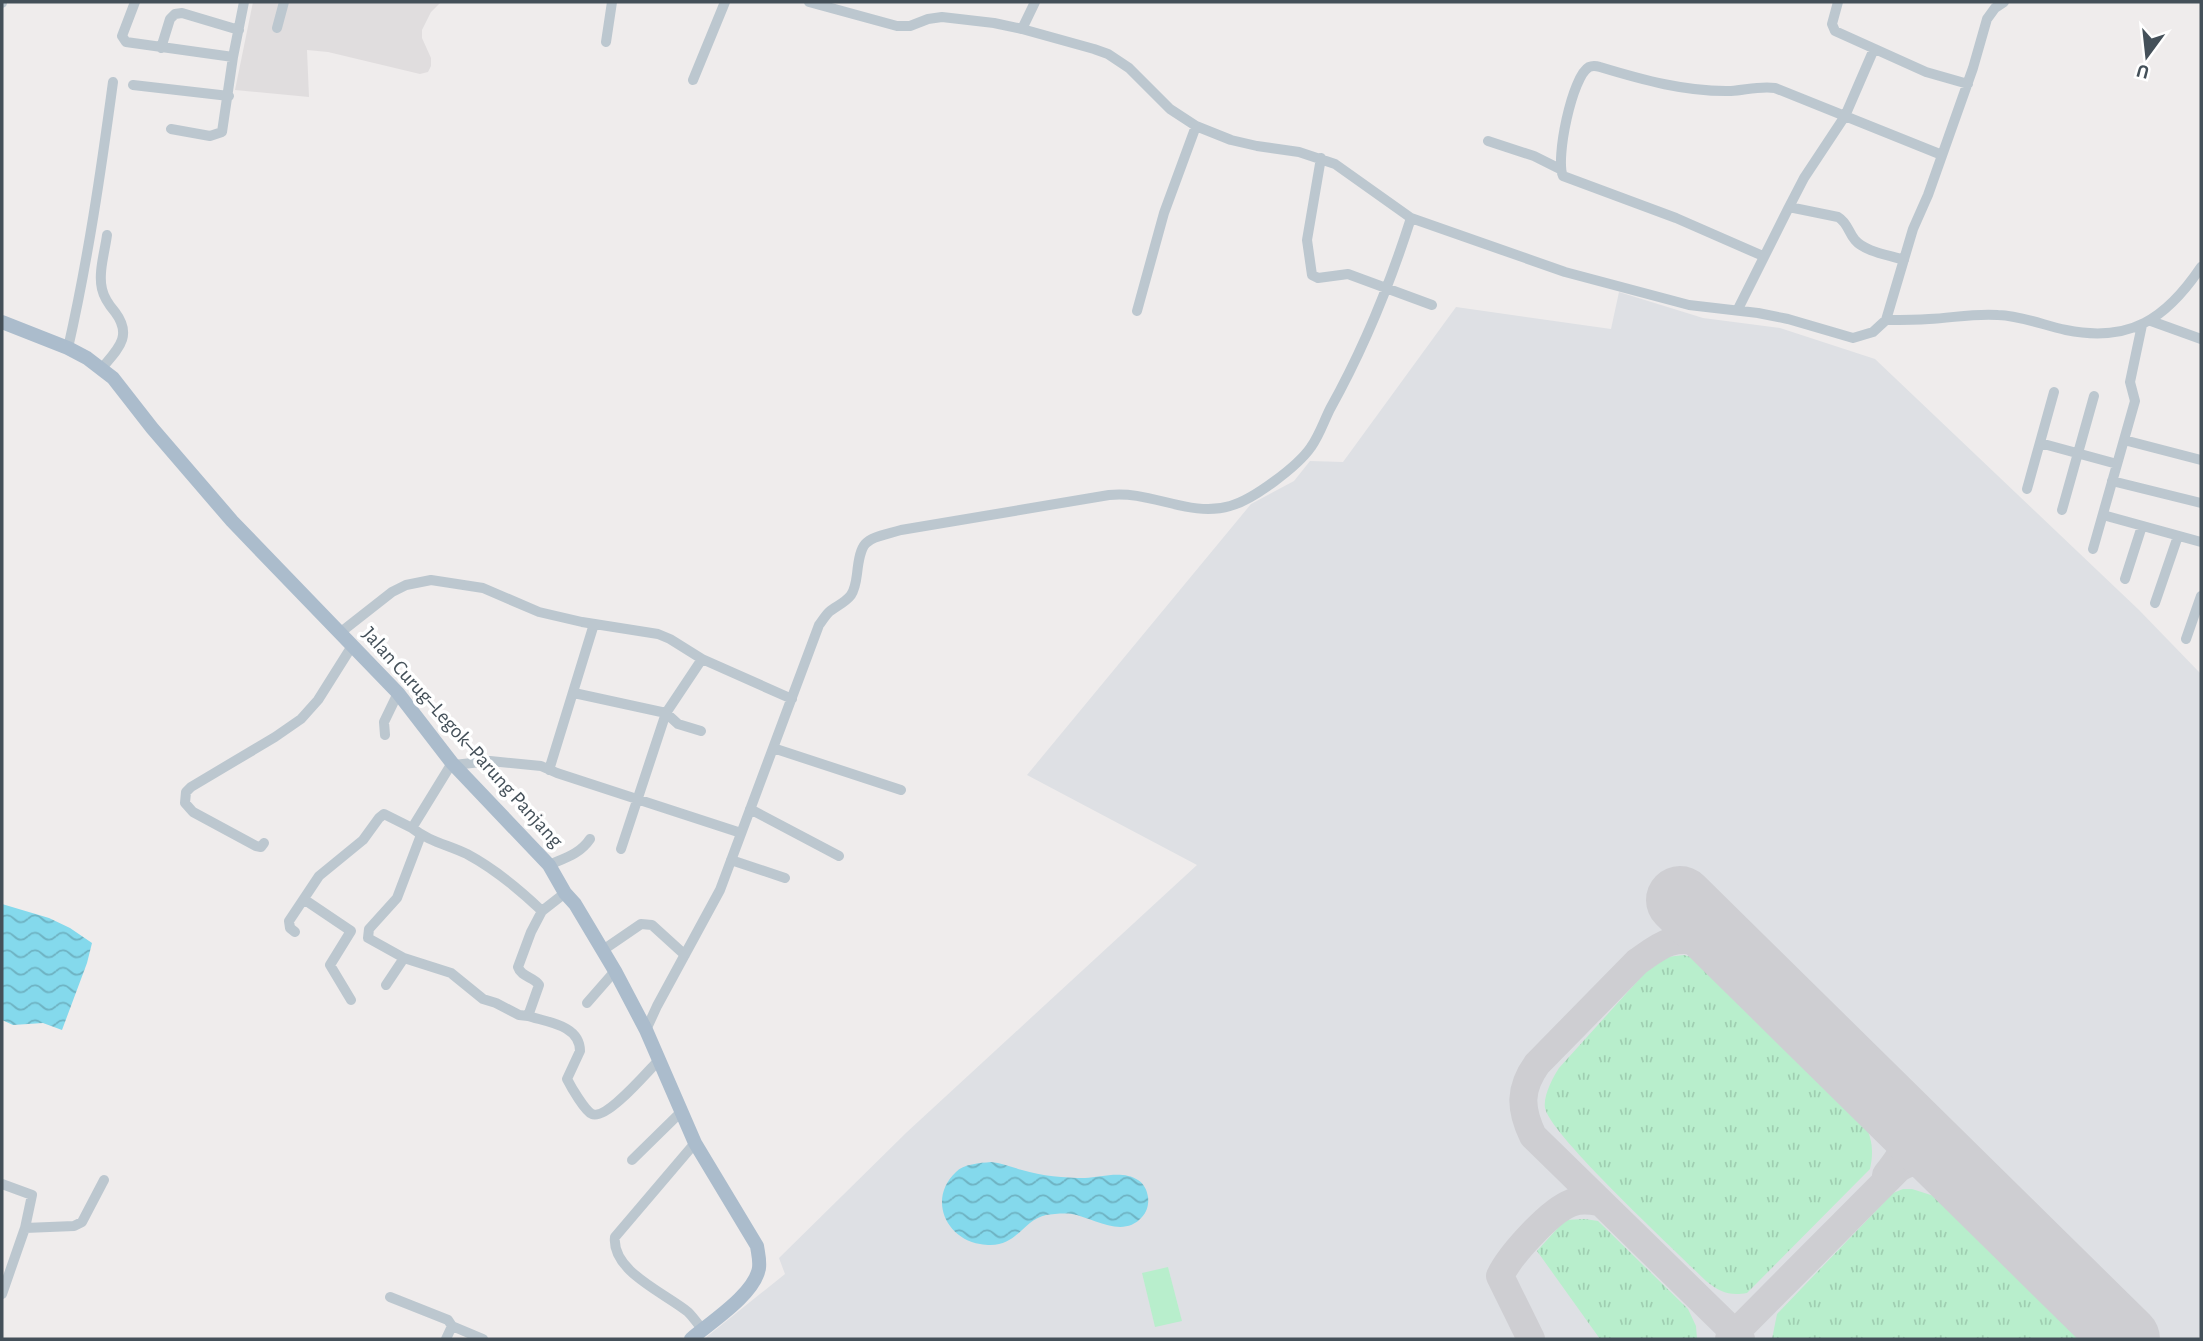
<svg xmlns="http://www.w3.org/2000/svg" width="2203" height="1341" font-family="'Alegreya Sans',sans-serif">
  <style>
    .education { fill: #e0ddde }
    .airport { fill: #dee0e4 }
    .grass { fill: url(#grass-tufts) }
    .pitch { fill: #b8eecc }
    .water { fill: url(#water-waves) }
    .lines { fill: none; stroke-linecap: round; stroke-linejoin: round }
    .taxiway { stroke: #ceced2; stroke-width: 28 }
    .runway { stroke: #ceced2; stroke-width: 68 }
    .minor { stroke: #bcc7cf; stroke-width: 10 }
    .major { stroke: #abbccc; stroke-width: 14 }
    .labels { text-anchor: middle; stroke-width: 7; stroke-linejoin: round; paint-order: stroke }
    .street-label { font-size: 21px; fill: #445059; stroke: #fff }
  </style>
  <defs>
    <pattern id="grass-tufts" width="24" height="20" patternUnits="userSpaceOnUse" patternTransform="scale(1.75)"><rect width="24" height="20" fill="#b8eecc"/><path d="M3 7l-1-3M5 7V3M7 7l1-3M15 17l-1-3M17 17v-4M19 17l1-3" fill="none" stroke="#9fceb1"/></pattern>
    <pattern id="water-waves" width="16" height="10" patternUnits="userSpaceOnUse" patternTransform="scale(1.75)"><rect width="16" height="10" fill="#84d9ec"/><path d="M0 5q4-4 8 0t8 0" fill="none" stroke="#6eb2c2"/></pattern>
  </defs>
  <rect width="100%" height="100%" fill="#efecec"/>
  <path class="education" d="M253,2h188l-10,10 -9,18v8l9,20v8l-3,6 -8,2 -92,-22 -21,-2 2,47 -74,-7z"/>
  <path class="airport" d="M1619,292l84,26 77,10 95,31 264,251 62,64v665h-1497l81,-65 -6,-16 128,-126 290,-267 -170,-90 224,-271 43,-23 16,-20 33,1 113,-155 155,22z"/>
  <path class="grass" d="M1684,955l7,2 177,174c5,14 5,24 2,38l-123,124c-18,3 -27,-1 -41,-12 -27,-27 -156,-146 -161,-173 -2,-12 8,-31 14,-40l93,-103 15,-8z
    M1903,1189h9l22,7 145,143h-307l5,-25 116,-121z
    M1585,1219l13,2 90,88 8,17 1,13h-97l-63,-88 28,-31z"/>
  <path class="pitch" d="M1168,1267l14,54 -27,6 -13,-54z"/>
  <path class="water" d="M2,904l47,14 21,10 22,15 -5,20 -25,67 -19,-7 -30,2 -11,-5z
    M991,1162c11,1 20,5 31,8 20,6 42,8 63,8 16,-1 38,-8 53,2 6,4 9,10 10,17 1,7 -1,15 -6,20 -19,22 -48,1 -70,-3 -7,-1 -19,0 -26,1 -26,6 -29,36 -66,29 -35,-6 -52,-46 -24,-72 7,-8 24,-9 35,-10z"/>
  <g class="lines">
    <path class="taxiway" d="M1886,1175c23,-29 28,-37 5,-67
      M1531,1339l-31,-63c10,-21 50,-65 71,-73 9,-4 18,-3 28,-1
      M1729,1339l170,-171c30,-18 46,-2 71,17
      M1741,1339l-208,-203c-13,-27 -14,-47 4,-72l100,-102c10,-7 21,-16 33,-20 30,-9 64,14 85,32"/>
    <path class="runway" d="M1680,900l446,439"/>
    <path class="minor" d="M135,2l-13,34 4,6 107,15
      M809,2l88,24h13l18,-7 14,-2 52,6 28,6 72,20 14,5 21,14 41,41 26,17 35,14 26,6 42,6 36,12 76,54 154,54 124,33 69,8 30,6 65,19 20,-6 13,-12 27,-91 15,-34 45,-127 14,-49 8,-11 9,-6
      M1838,2l-6,22 3,7 91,41 42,12
      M2,3v-1
      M277,28l7,-26
      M1022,29l13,-27
      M606,42l6,-40
      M161,48l9,-29 5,-5 7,-1 57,17
      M1874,49l-29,67 -41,62 -15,29 49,10c10,6 10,15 17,23 10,12 35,15 49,20
      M693,80l32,-78
      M133,85l96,11
      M171,129l39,7 12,-4 11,-75 11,-55
      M1488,141l46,15 26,13
      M1321,158l-14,82 5,35 6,3 30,-4 84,31
      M1763,256l-87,-38 -113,-42c-8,-16 9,-100 26,-109 4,-2 8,-1 11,0 43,13 86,25 131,24 15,-1 28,-5 44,-3l167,67
      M1738,309l51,-102
      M1137,311l27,-98 32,-87
      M1886,320c14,0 29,0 43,-1 23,-1 46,-6 69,-4 24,1 45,10 68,15 64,13 100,-11 135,-63
      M2151,321l50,18
      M68,348c20,-88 33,-177 45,-266
      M102,368c16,-19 31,-32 13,-56 -6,-7 -11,-14 -13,-23 -4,-16 3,-38 5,-54
      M2124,440l77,20
      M2040,443l77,21
      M2112,481l89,22
      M2027,489l27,-97
      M2062,510l32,-114
      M2103,515l98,27
      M2093,549l42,-148 -5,-19 12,-57
      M2125,579l17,-53
      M2155,603l23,-67
      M341,632l51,-40 14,-7 25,-5 52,8 56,24 43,10 76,12 12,5 32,20 90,40
      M2186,639l15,-43
      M574,693l92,20 12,11 23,7
      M385,735l-1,-13 14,-29
      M773,748l128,42
      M454,765l36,-4 51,5 16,7 184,60
      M549,770l45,-146
      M750,809l89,47
      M421,835l-24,63 -28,31 -1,9 36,20 47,15 32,26 13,4 23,12 9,1 11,-31c-5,-8 -18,-8 -21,-18l13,-35 11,-21c-23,-22 -47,-42 -75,-57 -19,-9 -39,-13 -55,-26l40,-65
      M264,843l-3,4 -5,-1 -63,-34 -8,-9 1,-11 5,-5 84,-50 26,-18 17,-19 34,-54
      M621,849l45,-136 36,-54
      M731,860l54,18
      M549,865c16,-7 31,-11 41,-26
      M305,900l46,31 -21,34 21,35
      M542,911l23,-18
      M295,932l-5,-4 -1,-7 30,-45 44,-36 16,-22 5,-4 28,14
      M603,950l38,-26 11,1 33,30
      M386,985l18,-27
      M587,1003l28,-32
      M528,1016c19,6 52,9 52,35l-13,28c4,8 18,32 25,35 14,7 56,-43 66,-53
      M646,1030l11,-24 63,-116 99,-265c3,-4 6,-9 10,-13 7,-6 16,-9 22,-17 4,-6 5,-13 6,-21 4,-37 9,-34 44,-44l208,-35c41,-5 81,23 121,11 23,-6 68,-40 81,-59 8,-11 13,-26 19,-38 34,-61 60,-125 81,-191
      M695,1143l-80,94c-4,34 50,56 73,75 5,5 10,12 14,17
      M632,1160l50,-49
      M2,1184l30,11 -7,33 -23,66
      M25,1228l49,-2 8,-4 22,-42
      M390,1297l58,23 4,6 -6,13
      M452,1326l31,13"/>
    <path class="major" d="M2,322l66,26 19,10 26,20 39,50 80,93 166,172 54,70 97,102 16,28 10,11 40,67 31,59 49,113 62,103c1,7 3,14 2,22 -4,26 -48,54 -68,71"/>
  </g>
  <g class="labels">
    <g class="street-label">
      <text transform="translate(463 737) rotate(48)" y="7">Jalan Curug–Legok–Parung Panjang</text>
    </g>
  </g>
  <rect width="2203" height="1341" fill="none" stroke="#445059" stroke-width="7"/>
  <g transform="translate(2147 56) rotate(195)" stroke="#ffffff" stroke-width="5" paint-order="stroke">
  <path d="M0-5L12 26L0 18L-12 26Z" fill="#445059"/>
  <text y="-10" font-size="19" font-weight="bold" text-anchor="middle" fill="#445059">U</text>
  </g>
</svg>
